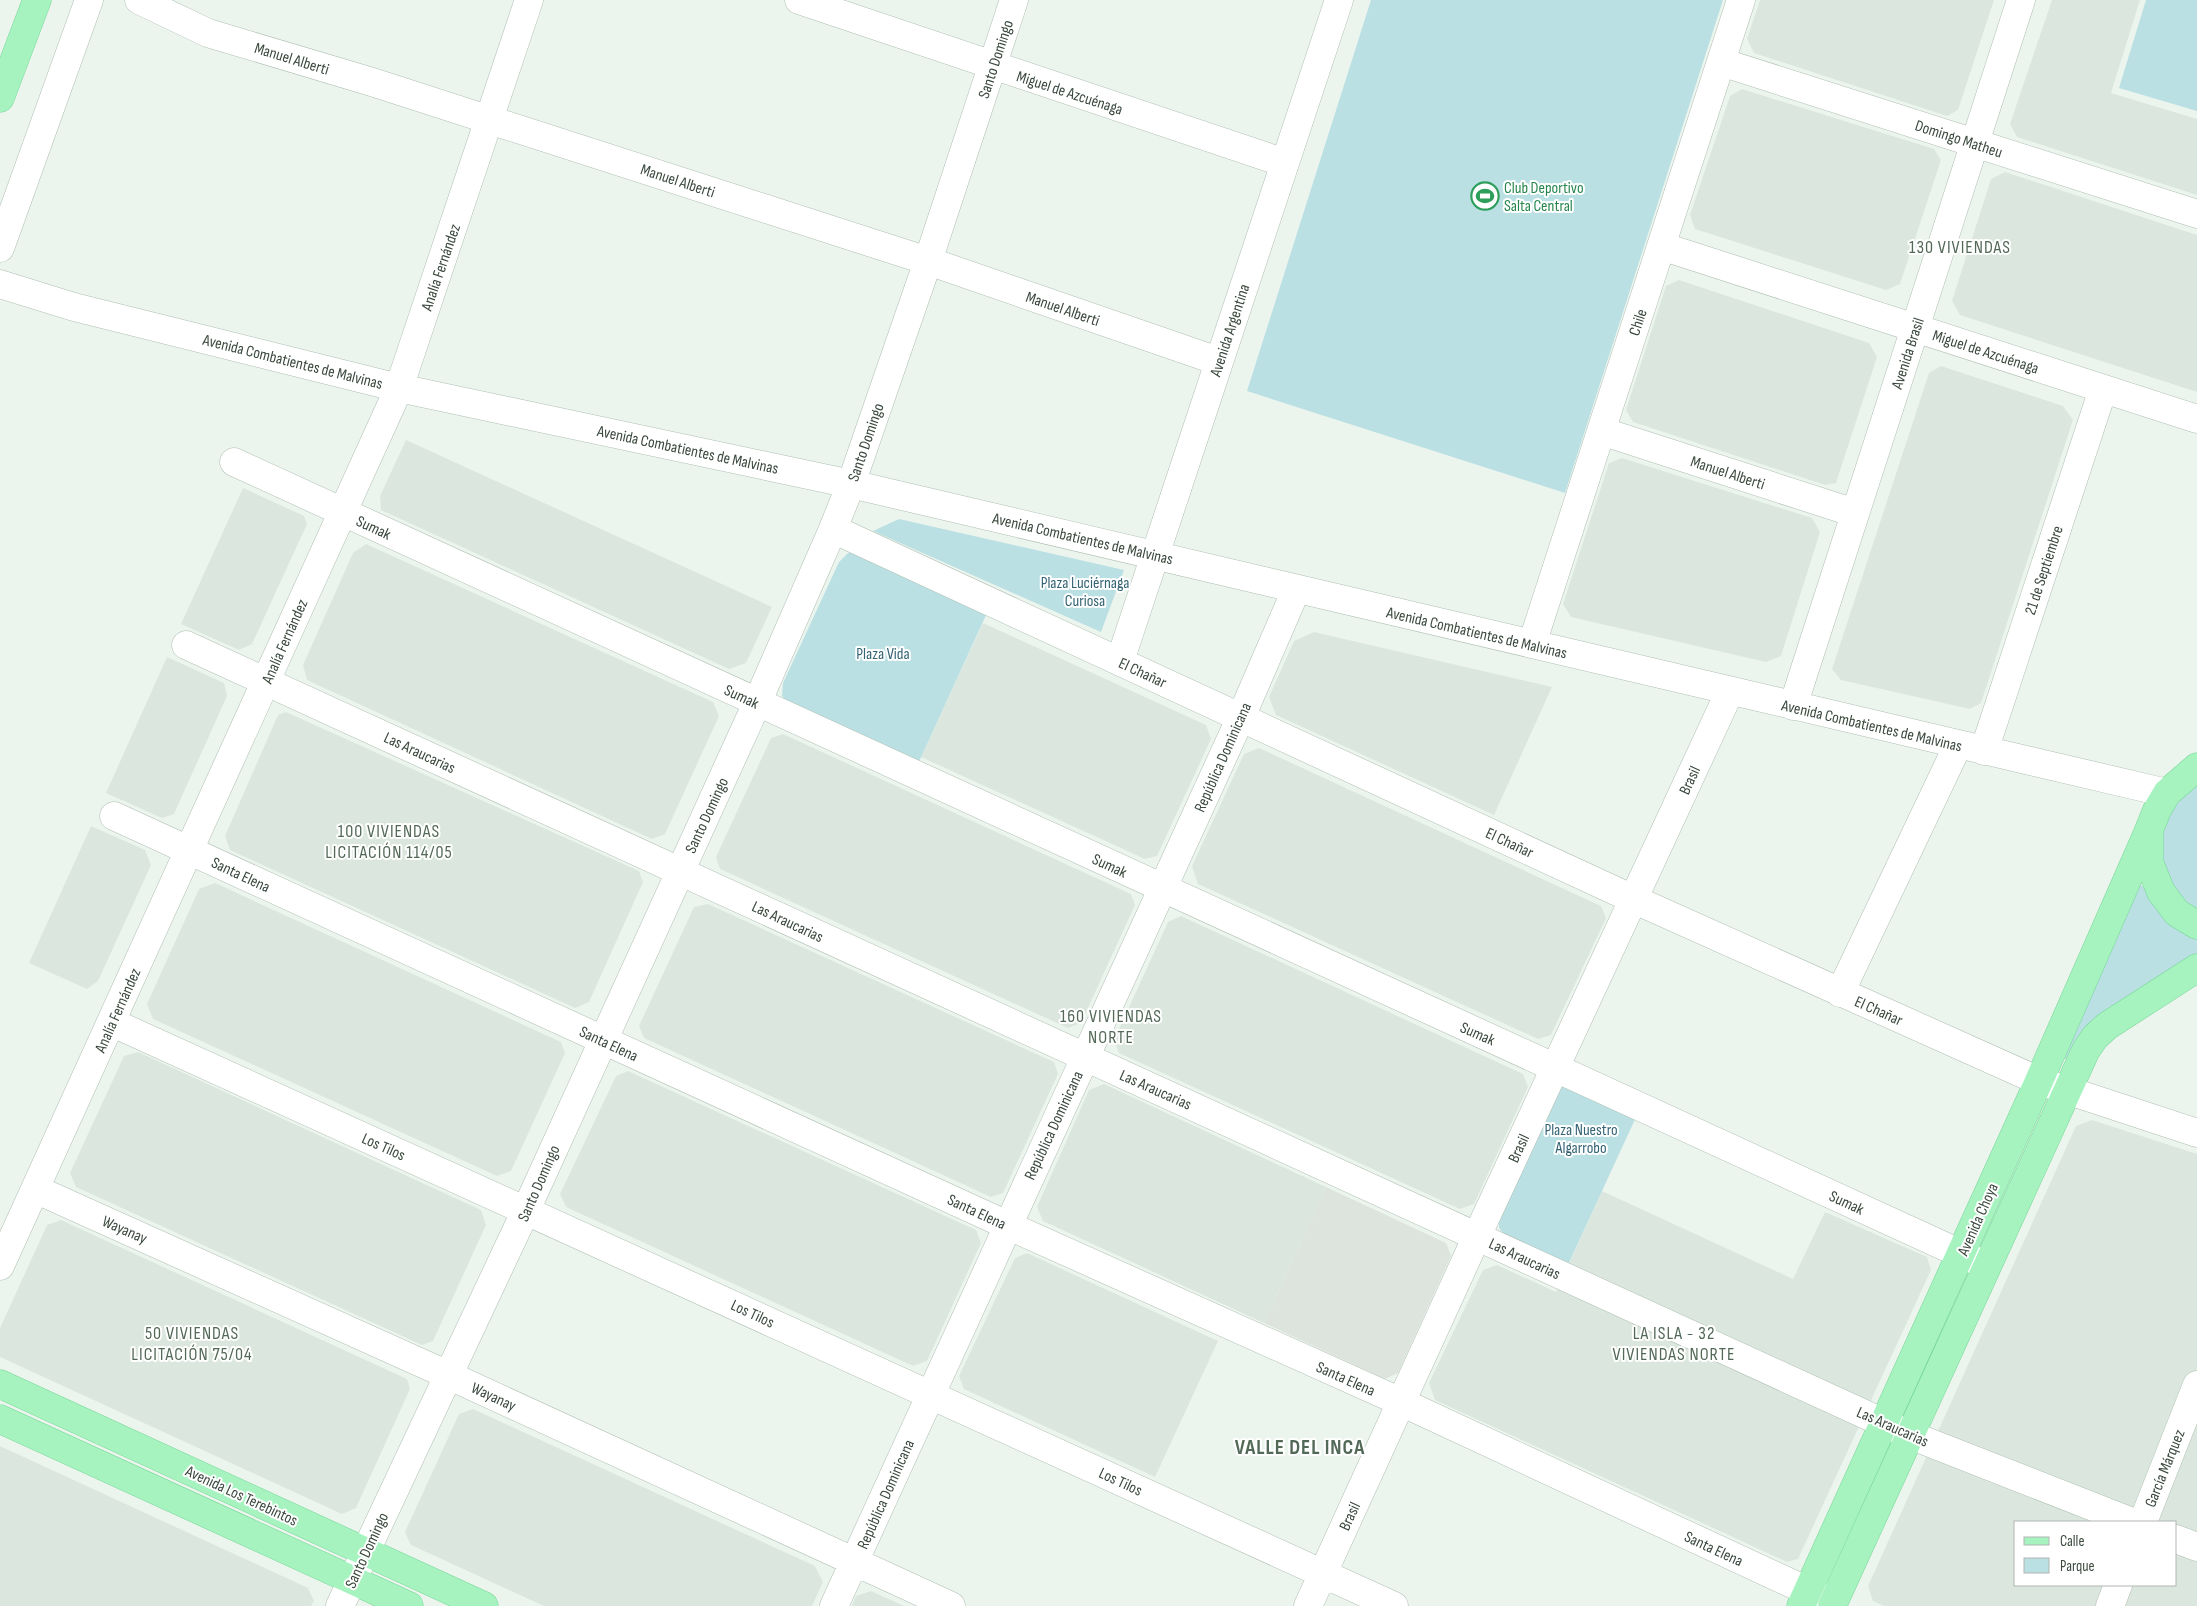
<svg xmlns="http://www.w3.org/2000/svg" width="2197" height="1606" font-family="'Sofia Sans Condensed',sans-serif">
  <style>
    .residential { fill: #dbe7de; fill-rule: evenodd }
    .industrial { fill: #dde4de }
    .green { fill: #bae0e3 }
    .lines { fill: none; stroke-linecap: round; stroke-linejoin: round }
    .minor-casing { stroke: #afbfb3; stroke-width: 29 }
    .major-casing { stroke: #77d696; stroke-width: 29 }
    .minor { stroke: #fff; stroke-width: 28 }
    .major { stroke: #a6f3c0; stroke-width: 28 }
    .labels { text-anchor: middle; stroke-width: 4; stroke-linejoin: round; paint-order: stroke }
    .street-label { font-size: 16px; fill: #3a483d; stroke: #fff }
    .leisure-label { font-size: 16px; fill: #27864d; stroke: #fff; text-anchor: start }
    .park-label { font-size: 16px; fill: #346373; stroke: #fff }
    .neighbourhood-label { font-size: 18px; letter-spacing: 1px; fill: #536958; stroke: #fff }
    .district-label { font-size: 21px; font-weight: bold; letter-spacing: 1px; fill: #536958; stroke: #fff }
  </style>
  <rect width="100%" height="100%" fill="#ecf4ee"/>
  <path class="residential" d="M1760,0h234l-36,110 -11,6 -193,-63 -7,-14z
    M2052,0h88l-29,93 86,26v76l-180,-58 -7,-13z
    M1742,89l192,60 7,11 -41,124 -14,6 -191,-61 -5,-14 40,-119z
    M2005,172l192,63v157l-237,-77 -8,-14 39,-122z
    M1679,280l190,63 8,14 -41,126 -11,2 -192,-63 -7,-12 40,-124z
    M1941,366l122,40 10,14 -92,283 -11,6 -129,-29 -9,-11 97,-296z
    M406,440l366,167 -26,56 -17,6 -348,-159 -1,-14z
    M1622,458l190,60 8,14 -39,124 -15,6 -195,-45 -8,-13 46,-141z
    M243,488l61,28 3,8 -55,120 -13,6 -58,-26z
    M366,544l347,158 6,14 -54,118 -13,5 -345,-159 -4,-15 50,-112z
    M983,623l223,102 5,14 -54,117 -12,3 -224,-102z
    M1314,632l238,55 -58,128 -218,-100 -7,-18 25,-56z
    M167,657l57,26 3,13 -53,118 -12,4 -56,-25z
    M286,712l353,159 4,11 -54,120 -14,6 -345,-158 -5,-14 53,-121z
    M783,734l348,160 4,11 -54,118 -13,5 -348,-159 -4,-12 55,-119z
    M1259,748l342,158 5,12 -55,117 -13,4 -340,-155 -6,-18 52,-112z
    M91,826l54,24 6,15 -53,116 -11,8 -58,-26z
    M215,883l346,159 4,11 -54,118 -14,5 -344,-157 -6,-15 52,-115z
    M708,904l346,158 4,12 -55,119 -12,4 -347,-159 -5,-12 55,-119z
    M1181,916l342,158 5,13 -54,117 -14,5 -341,-156 -5,-13 54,-118z
    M138,1052l343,158 5,15 -53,116 -11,4 -346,-158 -6,-14 54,-117z
    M628,1071l348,159 5,13 -54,118 -14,5 -347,-159 -6,-13 56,-118z
    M1104,1084l222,103 -62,136 -221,-102 -6,-14 52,-117z
    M2092,1120l105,34v452h-313l-11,-5 -5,-15 208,-460zM2016,1522h160v63h-160z
    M1602,1191l191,88 32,-67 102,45 4,13 -133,289 -11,3 -352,-162 -6,-17 54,-113 14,-5 59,27z
    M61,1220l346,159 3,10 -54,119 -14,6 -342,-157v-29l47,-103z
    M1027,1253l191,88 -63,136 -191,-88 -5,-13 56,-118z
    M473,1409l342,157 8,16 -11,24h-268l-133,-61 -6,-13 54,-118z
    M0,1446l308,142 6,13 -3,5h-311z
    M871,1591l33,15h-52l4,-10z"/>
  <path class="industrial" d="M1326,1187l120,56 5,13 -53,117 -13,6 -121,-56z"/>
  <path class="green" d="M1371,0h352l-158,493 -318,-102z
    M2146,0h51v111l-78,-23z
    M899,519l225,51 -23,62 -228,-101z
    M848,553h11l128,60 -70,153 -128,-61 -7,-9 1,-13 56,-121z
    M2197,781v128c-31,-16 -47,-62 -31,-94 8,-15 18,-24 31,-34z
    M2140,884l57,52v20l-123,88 -8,15 -4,-1z
    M1572,1086l65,29 -70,152 -60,-29 -8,-10v-11l62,-130z"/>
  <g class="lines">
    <g class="minor-casing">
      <path id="minor" d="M139,0l69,33 164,49 556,179 290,100
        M799,0l486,163
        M1721,62l476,152
        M1661,246l536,173
        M0,248l89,-248
        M0,284l74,23 325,81 452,96 1316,309
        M1601,431l254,82
        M234,462l1749,802
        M833,529l800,370 406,182 158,52
        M1532,644l209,-644
        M186,645l1724,790 222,87
        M1120,661l219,-661
        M1793,706l228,-706
        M1984,751l119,-362
        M114,816l893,409 394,177 428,199
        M1840,993l118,-248
        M111,1022l1283,584
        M35,1189l413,186 503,231
        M0,1266l399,-878 130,-388
        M2143,1522l54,-137
        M2176,1539l21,8
        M340,1606l186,-396 231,-507 76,-174 18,-45 77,-223 86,-261
        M834,1606l407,-889 55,-127
        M1308,1606l169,-370 253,-545
        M2110,1606l8,-21"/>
    </g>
    <g class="major-casing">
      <path id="major" d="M0,98l37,-98
        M2197,767l-30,26 -10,17 -8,20v32l12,30 16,21 20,12
        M0,1384l484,222
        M0,1419l409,187
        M1801,1606l238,-525 110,-251
        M1832,1606l254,-556 9,-13 12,-11 90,-58"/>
    </g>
    <use href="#minor" class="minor"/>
    <use href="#major" class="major"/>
  </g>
  <defs>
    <g id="stadium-ring" transform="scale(1.4375)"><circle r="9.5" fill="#fff" stroke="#2e9e5b" stroke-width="1.5"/><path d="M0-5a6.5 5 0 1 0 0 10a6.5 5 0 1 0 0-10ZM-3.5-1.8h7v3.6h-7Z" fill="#2e9e5b"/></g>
  </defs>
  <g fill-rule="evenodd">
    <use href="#stadium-ring" x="1485" y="196"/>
  </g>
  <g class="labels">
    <g class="street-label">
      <text transform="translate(292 58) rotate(17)" y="6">Manuel Alberti</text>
      <text transform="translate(995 59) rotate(-72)" y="6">Santo Domingo</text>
      <text transform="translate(1070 92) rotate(18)" y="6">Miguel de Azcuénaga</text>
      <text transform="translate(1959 138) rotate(18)" y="6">Domingo Matheu</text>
      <text transform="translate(678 180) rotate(18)" y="6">Manuel Alberti</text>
      <text transform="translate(440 267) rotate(-71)" y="6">Analía Fernández</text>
      <text transform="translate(1063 308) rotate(19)" y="6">Manuel Alberti</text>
      <text transform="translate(1637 322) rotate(-72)" y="6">Chile</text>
      <text transform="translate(1229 330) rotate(-72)" y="6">Avenida Argentina</text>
      <text transform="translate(1986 351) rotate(18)" y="6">Miguel de Azcuénaga</text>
      <text transform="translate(1907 353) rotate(-72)" y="6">Avenida Brasil</text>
      <text transform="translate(293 361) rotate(14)" y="6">Avenida Combatientes de Malvinas</text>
      <text transform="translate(865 442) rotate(-71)" y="6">Santo Domingo</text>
      <text transform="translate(688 449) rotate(12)" y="6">Avenida Combatientes de Malvinas</text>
      <text transform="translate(1728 472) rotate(18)" y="6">Manuel Alberti</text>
      <text transform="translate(374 527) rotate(25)" y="6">Sumak</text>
      <text transform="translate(1083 538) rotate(13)" y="6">Avenida Combatientes de Malvinas</text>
      <text transform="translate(2043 570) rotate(-72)" y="6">21 de Septiembre</text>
      <text transform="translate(1477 632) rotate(13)" y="6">Avenida Combatientes de Malvinas</text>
      <text transform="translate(284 641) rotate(-66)" y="6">Analía Fernández</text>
      <text transform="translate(1143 672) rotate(25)" y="6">El Chañar</text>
      <text transform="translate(742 696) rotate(25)" y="6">Sumak</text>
      <text transform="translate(1872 725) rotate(13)" y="6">Avenida Combatientes de Malvinas</text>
      <text transform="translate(420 752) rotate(25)" y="6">Las Araucarias</text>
      <text transform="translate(1222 757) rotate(-66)" y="6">República Dominicana</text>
      <text transform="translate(1689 780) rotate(-65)" y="6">Brasil</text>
      <text transform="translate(706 815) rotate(-65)" y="6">Santo Domingo</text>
      <text transform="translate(1510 842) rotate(25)" y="6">El Chañar</text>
      <text transform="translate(1110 865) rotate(25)" y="6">Sumak</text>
      <text transform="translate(241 874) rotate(25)" y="6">Santa Elena</text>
      <text transform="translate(788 921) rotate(25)" y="6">Las Araucarias</text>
      <text transform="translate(117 1010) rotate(-66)" y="6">Analía Fernández</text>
      <text transform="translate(1879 1010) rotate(24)" y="6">El Chañar</text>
      <text transform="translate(1478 1033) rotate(24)" y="6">Sumak</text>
      <text transform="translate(609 1043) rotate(25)" y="6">Santa Elena</text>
      <text transform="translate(1156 1089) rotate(24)" y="6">Las Araucarias</text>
      <text transform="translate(1053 1125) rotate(-65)" y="6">República Dominicana</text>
      <text transform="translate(384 1146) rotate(24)" y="6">Los Tilos</text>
      <text transform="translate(1518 1148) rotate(-65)" y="6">Brasil</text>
      <text transform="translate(538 1183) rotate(-66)" y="6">Santo Domingo</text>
      <text transform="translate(1847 1202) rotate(25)" y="6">Sumak</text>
      <text transform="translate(977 1211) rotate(25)" y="6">Santa Elena</text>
      <text transform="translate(1977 1219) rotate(-66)" y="6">Avenida Choya</text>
      <text transform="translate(125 1229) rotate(24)" y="6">Wayanay</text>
      <text transform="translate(1525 1258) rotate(25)" y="6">Las Araucarias</text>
      <text transform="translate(753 1313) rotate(25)" y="6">Los Tilos</text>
      <text transform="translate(1346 1378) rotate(24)" y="6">Santa Elena</text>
      <text transform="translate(494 1396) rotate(25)" y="6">Wayanay</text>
      <text transform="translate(1893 1426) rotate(24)" y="6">Las Araucarias</text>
      <text transform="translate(2164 1468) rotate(-68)" y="6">García Márquez</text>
      <text transform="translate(1121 1481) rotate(25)" y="6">Los Tilos</text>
      <text transform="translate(885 1494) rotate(-66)" y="6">República Dominicana</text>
      <text transform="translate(242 1495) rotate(25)" y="6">Avenida Los Terebintos</text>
      <text transform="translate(1349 1516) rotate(-65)" y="6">Brasil</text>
      <text transform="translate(1714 1548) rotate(25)" y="6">Santa Elena</text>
      <text transform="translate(366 1550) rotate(-65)" y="6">Santo Domingo</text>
    </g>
    <g class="leisure-label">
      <text x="1504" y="193">Club Deportivo<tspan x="1504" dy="18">Salta Central</tspan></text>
    </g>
    <g class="park-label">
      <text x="1085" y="588">Plaza Luciérnaga<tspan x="1085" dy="18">Curiosa</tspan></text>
      <text x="883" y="659">Plaza Vida</text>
      <text x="1581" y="1135">Plaza Nuestro<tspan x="1581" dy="18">Algarrobo</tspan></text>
    </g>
    <g class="neighbourhood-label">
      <text x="1960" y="253">130 VIVIENDAS</text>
      <text x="389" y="837">100 VIVIENDAS<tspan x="389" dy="21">LICITACIÓN 114/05</tspan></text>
      <text x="1111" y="1022">160 VIVIENDAS<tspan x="1111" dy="21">NORTE</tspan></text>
      <text x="192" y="1339">50 VIVIENDAS<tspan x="192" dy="21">LICITACIÓN 75/04</tspan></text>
      <text x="1674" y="1339">LA ISLA - 32<tspan x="1674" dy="21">VIVIENDAS NORTE</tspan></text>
    </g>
    <g class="district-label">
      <text x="1300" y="1454">VALLE DEL INCA</text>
    </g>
  </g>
  <rect x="2014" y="1521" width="162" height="65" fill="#ffffff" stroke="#b0b6b1"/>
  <rect x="2024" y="1537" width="25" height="8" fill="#a6f3c0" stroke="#b0b6b1"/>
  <text x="2060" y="1546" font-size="15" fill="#3a483d">Calle</text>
  <rect x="2024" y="1558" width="25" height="15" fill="#bae0e3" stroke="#b0b6b1"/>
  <text x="2060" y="1571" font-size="15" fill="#3a483d">Parque</text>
</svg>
